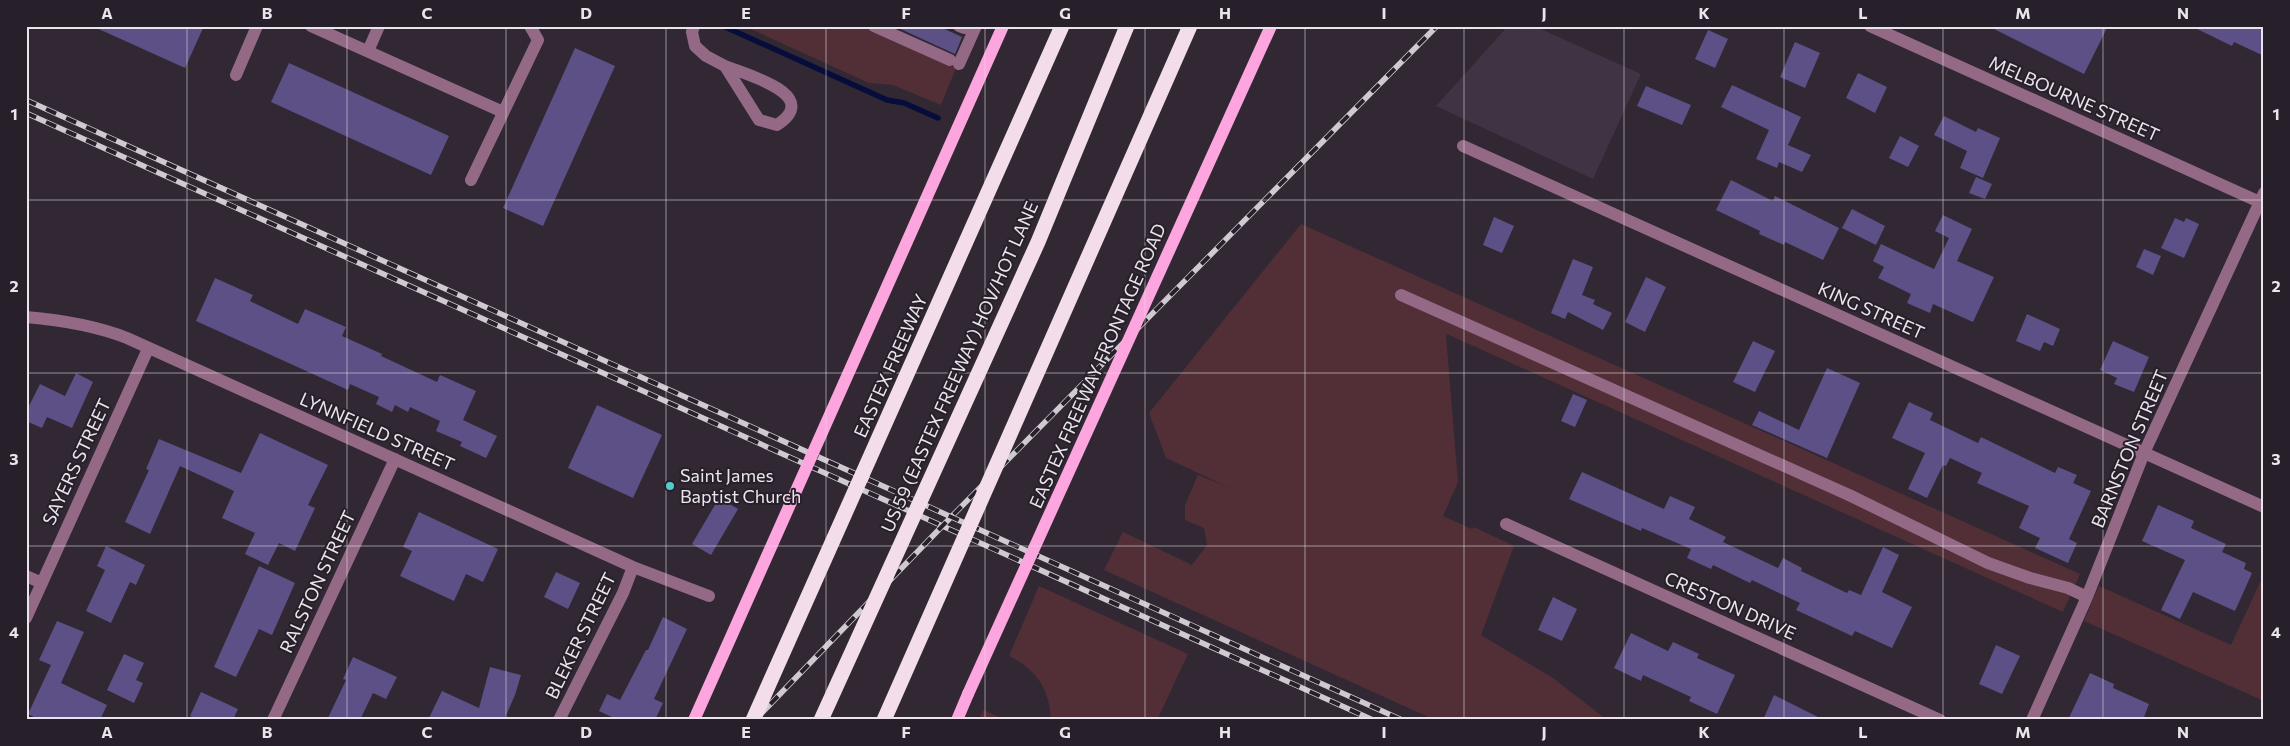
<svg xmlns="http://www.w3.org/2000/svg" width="2290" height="746" font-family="Commissioner,sans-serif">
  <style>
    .built { fill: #3f3344 }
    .green { fill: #522f37 }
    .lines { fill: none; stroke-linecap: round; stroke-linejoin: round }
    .stream { stroke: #060d3a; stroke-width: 5.5 }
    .building { fill: #5c5086 }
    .minor { stroke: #946985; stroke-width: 12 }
    .major { stroke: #fca5de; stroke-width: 12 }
    .rail-casing { stroke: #cfcad1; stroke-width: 5.5 }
    .rail { stroke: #271f2a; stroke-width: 4; stroke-dasharray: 11; stroke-linecap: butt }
    .major-bridge { stroke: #fca5de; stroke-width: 12 }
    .highway-bridge { stroke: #f3ddea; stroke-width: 15 }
    .grid { fill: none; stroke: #eae5ec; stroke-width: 1; stroke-opacity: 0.55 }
    .poi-dot { fill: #52cdce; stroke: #271f2a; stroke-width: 2 }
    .labels { text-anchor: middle; stroke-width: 4; stroke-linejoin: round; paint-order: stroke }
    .street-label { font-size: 18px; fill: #eae5ec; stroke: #271f2a }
    .poi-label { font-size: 18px; fill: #eae5ec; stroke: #271f2a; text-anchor: start }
    .neatline { fill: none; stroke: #eae5ec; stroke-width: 2 }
    .grid-label { font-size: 16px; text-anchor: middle; font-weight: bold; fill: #eae5ec }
  </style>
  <rect width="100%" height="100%" fill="#312834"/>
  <path class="built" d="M1508,26h26l107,48 -48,105 -157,-73z"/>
  <path class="green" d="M744,26h121l91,42 -15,37 -48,-20 -24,-2z
    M1301,224l779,350 -17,38 -616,-278 -1,2 12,146 -15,34 29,13 2,-2 40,19 -33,89 72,43 54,42h-172l-331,-150 19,-38 69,33 15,-20 -3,-17 -19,-8v-15l13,-30 32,13 -64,-30 -17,-45z
    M2264,574v127l-180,-80 15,-35 132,59z
    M1039,586l149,68 -31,66h-106c-1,-31 -15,-51 -42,-64z
    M983,710l23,10h-27z"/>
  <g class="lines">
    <path class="stream" d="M723,26l164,74 17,3 34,15"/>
  </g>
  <path class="building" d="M92,26h112l-19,42z
    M894,26h44l24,11 -7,17z
    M1988,26h120l-24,48z
    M2191,26h73v30l-30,-14 -2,4z
    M1708,30l20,9 -13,29 -20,-9z
    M1795,42l25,11 -15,35 -25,-11z
    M575,48l40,18 -72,160 -40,-18z
    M289,63l160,73 -18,39 -160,-73z
    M1858,73l29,14 -12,26 -29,-15z
    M1732,85l69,32 -13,28 23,10 -9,17 -23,-10 -2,6 -21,-9 13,-29 -48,-23z
    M1646,86l45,19 -9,20 -45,-19z
    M1944,116l32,16 2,-4 22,10 -17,40 -23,-10 7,-17 -33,-16z
    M1900,136l19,10 -11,21 -19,-9z
    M1976,177l16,7 -7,15 -16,-6z
    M1731,180l42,21 2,-5 64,32 -16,32 -38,-18 -1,3 -25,-11 1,-3 -44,-21z
    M1852,209l33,17 -9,19 -34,-17z
    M1943,215l29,14 -15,32 37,16 -21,45 -40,-18 -3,9 -23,-10 4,-9 -33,-16 6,-11 -11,-6 8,-17 53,25 15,-31 -14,-7z
    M1494,217l20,9 -12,27 -19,-8z
    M2175,218l9,4 2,-4 13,6 -15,34 -23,-10z
    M2144,249l17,7 -8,19 -17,-8z
    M1573,259l20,8 -11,28 13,5 -2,4 19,9 -9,17 -35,-18 -3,7 -14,-6z
    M1646,277l20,10 -21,45 -20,-10z
    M215,278l38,17 -3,6 48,23 7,-15 41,18 -4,9 40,18 -1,2 56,26 3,-7 36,16 -13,29 34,16 -11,22 -26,-12 2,-4 -26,-11 4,-10 -30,-14 -2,5 -13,-7 -3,7 -16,-8 3,-7 -29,-13 -2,6 -152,-69z
    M2027,314l33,15 -7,17 -9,-4 -4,9 -24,-10z
    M1753,341l22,10 -20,41 -22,-10z
    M2113,341l36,16 -15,35 -20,-8 3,-6 -17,-8z
    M1827,368l33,15 -33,75 -75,-33 7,-14 40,19z
    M76,373l17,9 -21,46 -25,-11 -5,11 -16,-7v-9l14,-28 25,12z
    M1573,394l14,6 -12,27 -14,-6z
    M1909,402l24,11 -3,7 48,23 3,-6 74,36 3,-6 19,8 -4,8 18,8 -22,48 8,4 -9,20 -33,-15 5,-10 -21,-10 10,-22 -52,-23 5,-10 -32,-15 -4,8 -3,-1 -16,33 -19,-9 17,-36 -33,-15z
    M597,405l65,30 -29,63 -65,-30z
    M260,433l68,32 -20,40 7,3 -20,43 -16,-8 -11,22 -23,-11 10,-21 -33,-15 12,-27 -54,-25 -30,68 -25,-12 24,-52 -3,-1 13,-30 82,34z
    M1582,472l82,37 6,-13 25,11 -6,12 37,18 -3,5 55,26 5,-10 19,10 -1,3 46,22 2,-3 12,5 22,-48 16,8 -17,37 30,15 -20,41 -37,-17 -3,5 -32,-15 -24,-11 4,-7 -48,-23 -2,3 -37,-18 -2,4 -24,-11 4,-9 -49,-21 -1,3 -72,-32z
    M719,498l19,11 -27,46 -19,-11z
    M2158,505l36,16 -3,7 35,16 -4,8 24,11 -2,6 8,4 -17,38 -42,-19 -13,27 -19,-9 24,-50 -43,-19z
    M419,512l79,37 -15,33 -17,-8 -12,27 -54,-25 12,-25 -9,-4z
    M106,546l39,19 -9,20 -6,-3 -19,41 -25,-12 19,-41 -8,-4z
    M259,566l36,17 -23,52 -13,-6 -23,48 -22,-10z
    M556,572l24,11 -12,26 -24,-12z
    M1553,597l24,12 -15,32 -24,-11z
    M663,617l24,12 -33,70 9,4 -8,17h-37l-19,-9 8,-17 13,6 26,-50h2z
    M57,621l27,11 -23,51 46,22 -7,15h-60l-12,-6 23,-49 -12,-5z
    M1631,633l37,18 5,-9 26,12 -2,4 38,17 -18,39 -28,-13 2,-4 -48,-22 -2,6 -27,-13z
    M1996,645l24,11 -18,38 -23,-10z
    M124,654l20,9 -8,17 7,3 -9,20 -27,-13z
    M353,657l44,20 -11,22 -13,-6 -13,27h-33l19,-40 -3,-1z
    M490,667l31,8 -6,20 -11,25h-76l14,-29 37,17z
    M2090,673l24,11 -1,4 36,16 -6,16h-75z
    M201,692l37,17 -5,11h-35l-8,-4z
    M1774,695l50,25h-61z"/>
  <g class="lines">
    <path class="minor" d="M311,26l192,86
      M694,26l-2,6 3,14 11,10 19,10 34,54 18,5c46,-30 -30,-50 -52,-59
      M874,26l76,34
      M959,26l5,2
      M1870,26l394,178
      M368,51l11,-25
      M959,64l17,-38
      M236,75l21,-49
      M1463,146l801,361
      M471,180l67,-140 -8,-14
      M1401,295l448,200 139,68 42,15 38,10 19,9
      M26,317c35,3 68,8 101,21l506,229 76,29
      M1506,524l434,196
      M26,576l16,7
      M26,618l122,-269
      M273,720l122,-261
      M559,720l64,-127 10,-26
      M2032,720l55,-123 57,-144 120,-260"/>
    <path class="major" d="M957,720l11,-26"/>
    <g class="rail-casing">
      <path id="rail" d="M26,100l1376,620
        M26,113l1347,607
        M755,720l197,-204 485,-490"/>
    </g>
    <use href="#rail" class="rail"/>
    <path class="major-bridge" d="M968,694l303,-668
      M694,720l309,-694"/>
    <path class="highway-bridge" d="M753,720l309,-694
      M821,720l217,-478 89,-216
      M884,720l306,-694"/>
  </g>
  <path class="grid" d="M187,26v694M347,26v694M506,26v694M666,26v694M826,26v694M985,26v694M1145,26v694M1305,26v694M1464,26v694M1624,26v694M1784,26v694M1943,26v694M2103,26v694M26,200h2238M26,373h2238M26,546h2238"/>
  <circle class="poi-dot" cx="670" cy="486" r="5"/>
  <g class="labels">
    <g class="street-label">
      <text transform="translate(2074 99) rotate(24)" y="6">MELBOURNE STREET</text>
      <text transform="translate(1871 311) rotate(24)" y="6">KING STREET</text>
      <text transform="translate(891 366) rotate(-66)" y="6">EASTEX FREEWAY</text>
      <text transform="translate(1098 366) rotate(-66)" y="6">EASTEX FREEWAY FRONTAGE ROAD</text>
      <text transform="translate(960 367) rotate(-66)" y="6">US 59 (EASTEX FREEWAY) HOV/HOT LANE</text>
      <text transform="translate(377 432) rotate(24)" y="6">LYNNFIELD STREET</text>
      <text transform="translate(2130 449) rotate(-67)" y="6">BARNSTON STREET</text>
      <text transform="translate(77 462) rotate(-65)" y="6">SAYERS STREET</text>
      <text transform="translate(318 582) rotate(-65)" y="6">RALSTON STREET</text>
      <text transform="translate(1730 606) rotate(24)" y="6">CRESTON DRIVE</text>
      <text transform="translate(581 636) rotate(-64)" y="6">BLEKER STREET</text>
    </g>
    <g class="poi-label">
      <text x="680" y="482">Saint James<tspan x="680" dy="21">Baptist Church</tspan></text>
    </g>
  </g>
  <rect width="2290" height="746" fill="none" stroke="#271f2a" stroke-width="55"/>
  <rect x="28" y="28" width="2234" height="690" class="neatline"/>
  <g class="grid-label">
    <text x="107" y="19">A</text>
    <text x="267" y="19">B</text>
    <text x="427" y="19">C</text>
    <text x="586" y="19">D</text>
    <text x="746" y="19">E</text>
    <text x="906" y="19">F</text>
    <text x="1065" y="19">G</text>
    <text x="1225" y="19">H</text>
    <text x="1384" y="19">I</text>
    <text x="1544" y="19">J</text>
    <text x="1704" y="19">K</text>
    <text x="1863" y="19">L</text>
    <text x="2023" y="19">M</text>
    <text x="2183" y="19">N</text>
    <text x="14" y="120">1</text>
    <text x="2276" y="120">1</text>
    <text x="14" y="292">2</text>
    <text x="2276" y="292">2</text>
    <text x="14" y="465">3</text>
    <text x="2276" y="465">3</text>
    <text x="14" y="638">4</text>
    <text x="2276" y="638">4</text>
    <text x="107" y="738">A</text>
    <text x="267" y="738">B</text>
    <text x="427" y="738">C</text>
    <text x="586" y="738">D</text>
    <text x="746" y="738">E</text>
    <text x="906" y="738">F</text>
    <text x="1065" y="738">G</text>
    <text x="1225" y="738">H</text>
    <text x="1384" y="738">I</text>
    <text x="1544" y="738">J</text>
    <text x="1704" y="738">K</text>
    <text x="1863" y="738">L</text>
    <text x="2023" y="738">M</text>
    <text x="2183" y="738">N</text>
  </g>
</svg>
